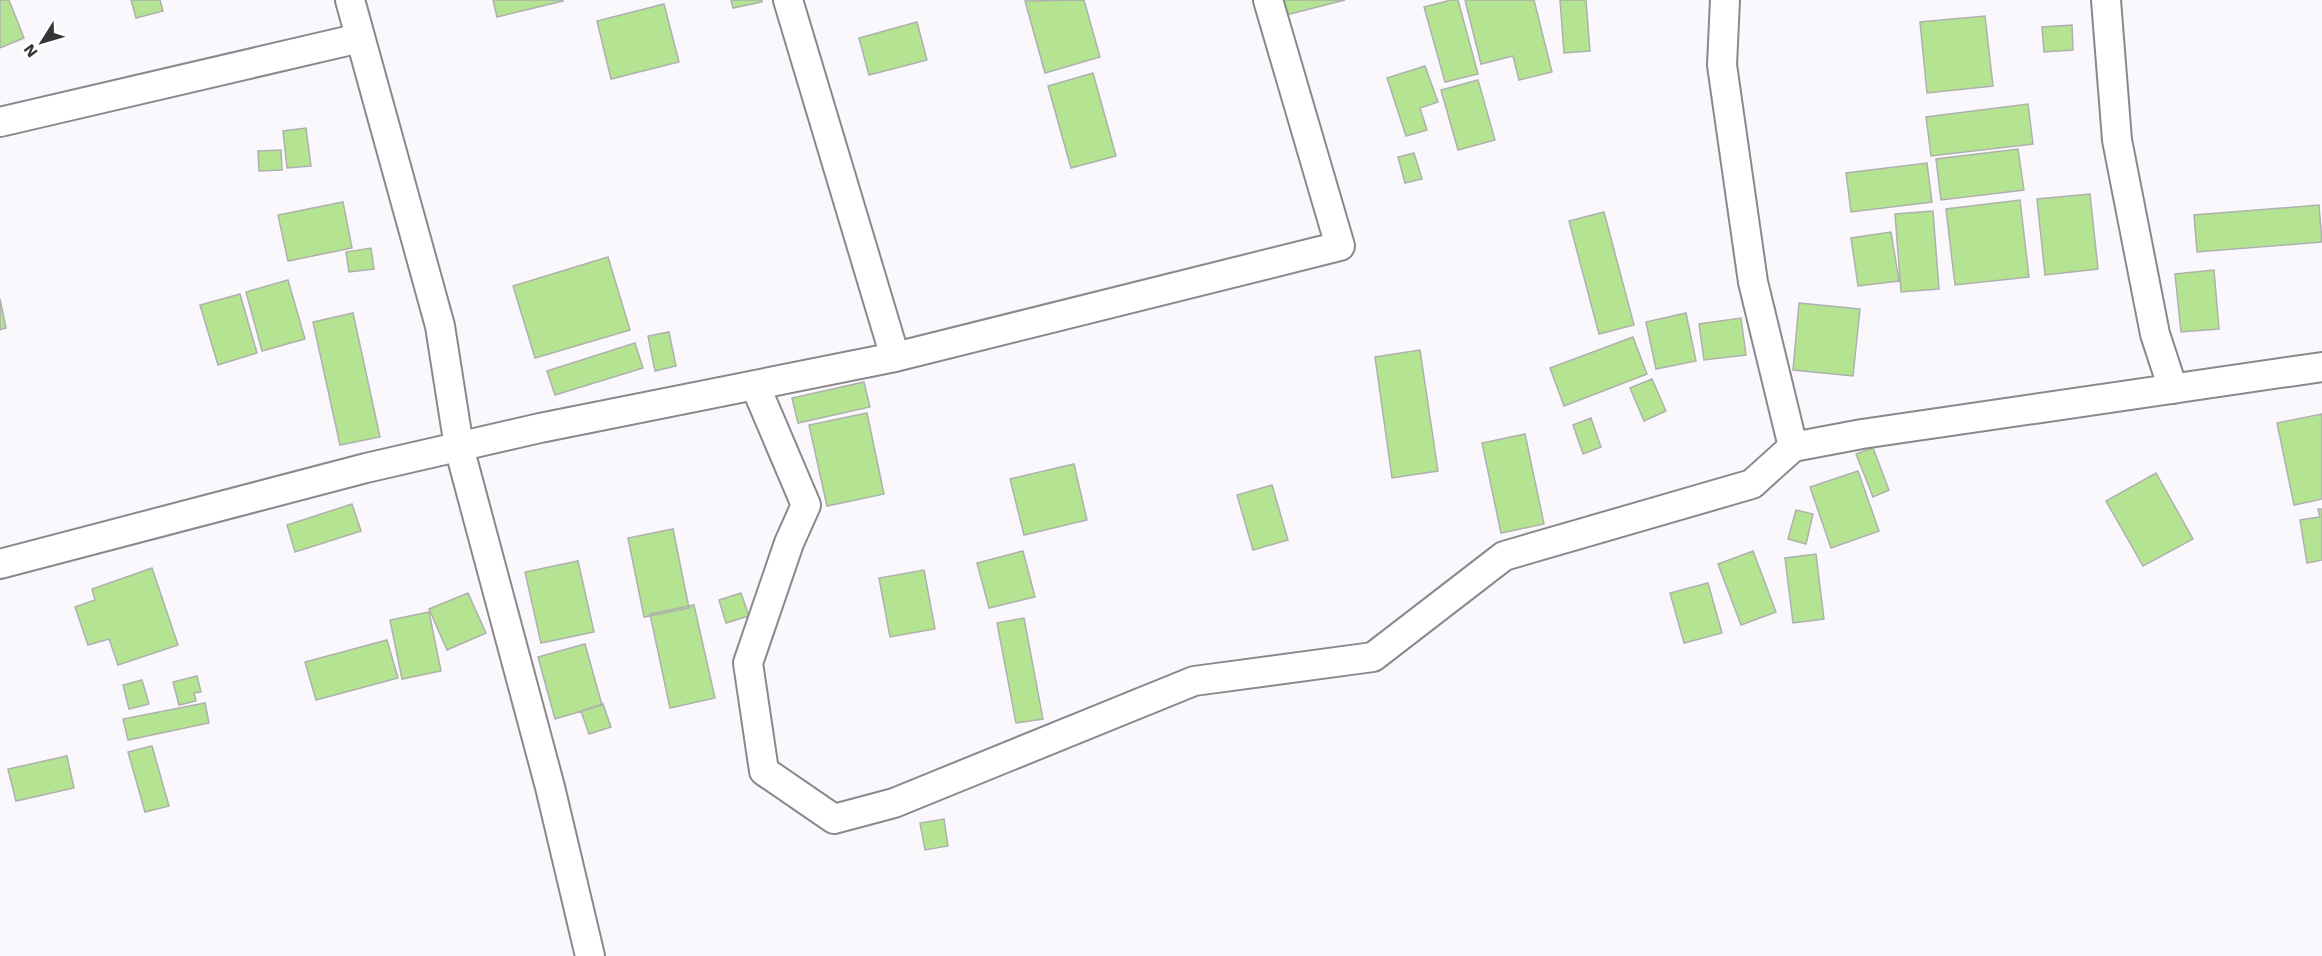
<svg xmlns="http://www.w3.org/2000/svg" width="2322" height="956" font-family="'Work Sans',sans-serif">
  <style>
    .building { fill: #b4e392; stroke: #aeb1ac; stroke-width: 1.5 }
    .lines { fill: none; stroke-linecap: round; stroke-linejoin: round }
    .minor-casing { stroke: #89888c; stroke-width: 32 }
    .minor { stroke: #fff; stroke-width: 28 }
  </style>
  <rect width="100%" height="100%" fill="#faf8fd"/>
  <path class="building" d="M0,0h9l15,38 -24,10z
    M131,0h29l3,11 -27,7z
    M493,0h69l1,1 -66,16z
    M731,0h31v2l-29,6z
    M1084,0l16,57 -55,16 -20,-72z
    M1274,0h71l-67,17z
    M1451,0h7l20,74 -33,8 -21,-75z
    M1465,0h69l18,72 -33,8 -6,-24 -32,8z
    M1560,0h26l4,51 -26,2z
    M664,4l15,58 -68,17 -14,-58z
    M1985,16l8,70 -66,7 -7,-71z
    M917,22l10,38 -58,15 -10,-37z
    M2072,25l1,25 -29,2 -2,-25z
    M1425,66l13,36 -18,6 7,22 -21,6 -19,-58z
    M1093,73l23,83 -45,12 -23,-82z
    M1478,80l17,60 -37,10 -17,-60z
    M2028,104l5,40 -102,12 -5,-39z
    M306,128l5,38 -24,2 -4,-37z
    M2018,149l6,41 -83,10 -5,-41z
    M281,150l1,20 -23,1 -1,-20z
    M1414,153l8,26 -17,4 -7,-26z
    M1927,163l5,39 -81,10 -5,-39z
    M2090,194l8,75 -53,6 -8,-76z
    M2020,200l9,77 -74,8 -9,-76z
    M343,202l9,46 -64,13 -10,-46z
    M2319,205l3,37 -125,10 -3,-37z
    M1933,211l6,78 -38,3 -6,-78z
    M1604,212l30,113 -35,9 -30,-113z
    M1891,232l8,49 -41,5 -7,-48z
    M371,248l3,21 -25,3 -3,-20z
    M608,257l22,73 -95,28 -22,-72z
    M2214,270l5,59 -38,3 -6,-58z
    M288,280l17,59 -43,12 -16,-59z
    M240,294l17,59 -39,12 -18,-60z
    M0,299l6,29 -6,2z
    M1799,303l61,6 -7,67 -60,-6z
    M353,313l27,124 -40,8 -27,-123z
    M1686,313l10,48 -40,8 -10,-47z
    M1741,318l5,37 -42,5 -5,-36z
    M669,332l7,34 -21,5 -7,-35z
    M1633,337l14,37 -83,32 -14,-38z
    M635,343l8,25 -88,27 -8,-24z
    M1420,350l18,121 -46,7 -17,-121z
    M1652,379l14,32 -22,10 -14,-33z
    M864,382l6,25 -72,16 -6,-25z
    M867,413l17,81 -57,12 -18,-81z
    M2322,414v85l-28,6 -17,-82z
    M1591,418l10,29 -18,7 -10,-29z
    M1525,434l19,90 -43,9 -19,-90z
    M1873,448l16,42 -16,7 -17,-43z
    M1074,464l13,56 -63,15 -14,-56z
    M1858,471l21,60 -48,17 -21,-61z
    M2156,473l37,66 -50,27 -37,-65z
    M1272,485l16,55 -35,10 -16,-55z
    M352,504l9,27 -66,21 -8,-27z
    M2318,509h4v51l-15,3 -7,-43 20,-3z
    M1796,510l17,4 -7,30 -18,-5z
    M673,529l16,79 -45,9 -16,-79z
    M1023,551l12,46 -46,11 -12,-45z
    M1753,551l23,61 -35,13 -23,-61z
    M1816,554l8,65 -31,4 -8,-65z
    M578,561l16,71 -53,11 -16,-71z
    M152,568l26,77 -60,20 -9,-26 -21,6 -13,-38 20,-7 -3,-11z
    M924,570l11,59 -45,8 -11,-59z
    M1708,583l14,50 -38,10 -14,-50z
    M468,593l18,40 -39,17 -18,-41z
    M741,593l8,23 -23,7 -7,-23z
    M694,605l21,93 -45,10 -20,-94z
    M429,612l12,59 -39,8 -12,-59z
    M1024,618l19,101 -27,4 -19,-100z
    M387,640l11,38 -82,22 -11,-38z
    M585,644l17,61 -47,14 -17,-62z
    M197,676l4,16 -7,1 2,8 -17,4 -6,-23z
    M142,680l7,24 -20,5 -6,-24z
    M205,703l4,20 -81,17 -5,-21z
    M603,704l8,23 -22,7 -8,-23z
    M152,746l17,60 -24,6 -17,-60z
    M67,756l7,32 -58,13 -8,-32z
    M944,819l4,27 -23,4 -5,-27z"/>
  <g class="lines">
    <g class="minor-casing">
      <path id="minor" d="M350,0l90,326 19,121 91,340 40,169
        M788,0l107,357
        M1725,0l-3,65 31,217 40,165
        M2106,0l11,140 38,194 18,55
        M0,122l360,-84
        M755,385l51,120 -17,38 -41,120 16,108 70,48 60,-16 300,-122 179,-24 131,-101 248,-72 41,-37 69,-13 460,-67
        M0,564l366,-96 174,-40 355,-71 445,-111 -72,-246"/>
    </g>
    <use href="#minor" class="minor"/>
  </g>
  <g transform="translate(42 42) rotate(233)" stroke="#ffffff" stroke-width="4.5" paint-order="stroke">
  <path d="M0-4.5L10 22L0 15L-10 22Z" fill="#353537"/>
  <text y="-9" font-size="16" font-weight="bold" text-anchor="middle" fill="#353537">N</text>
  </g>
</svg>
